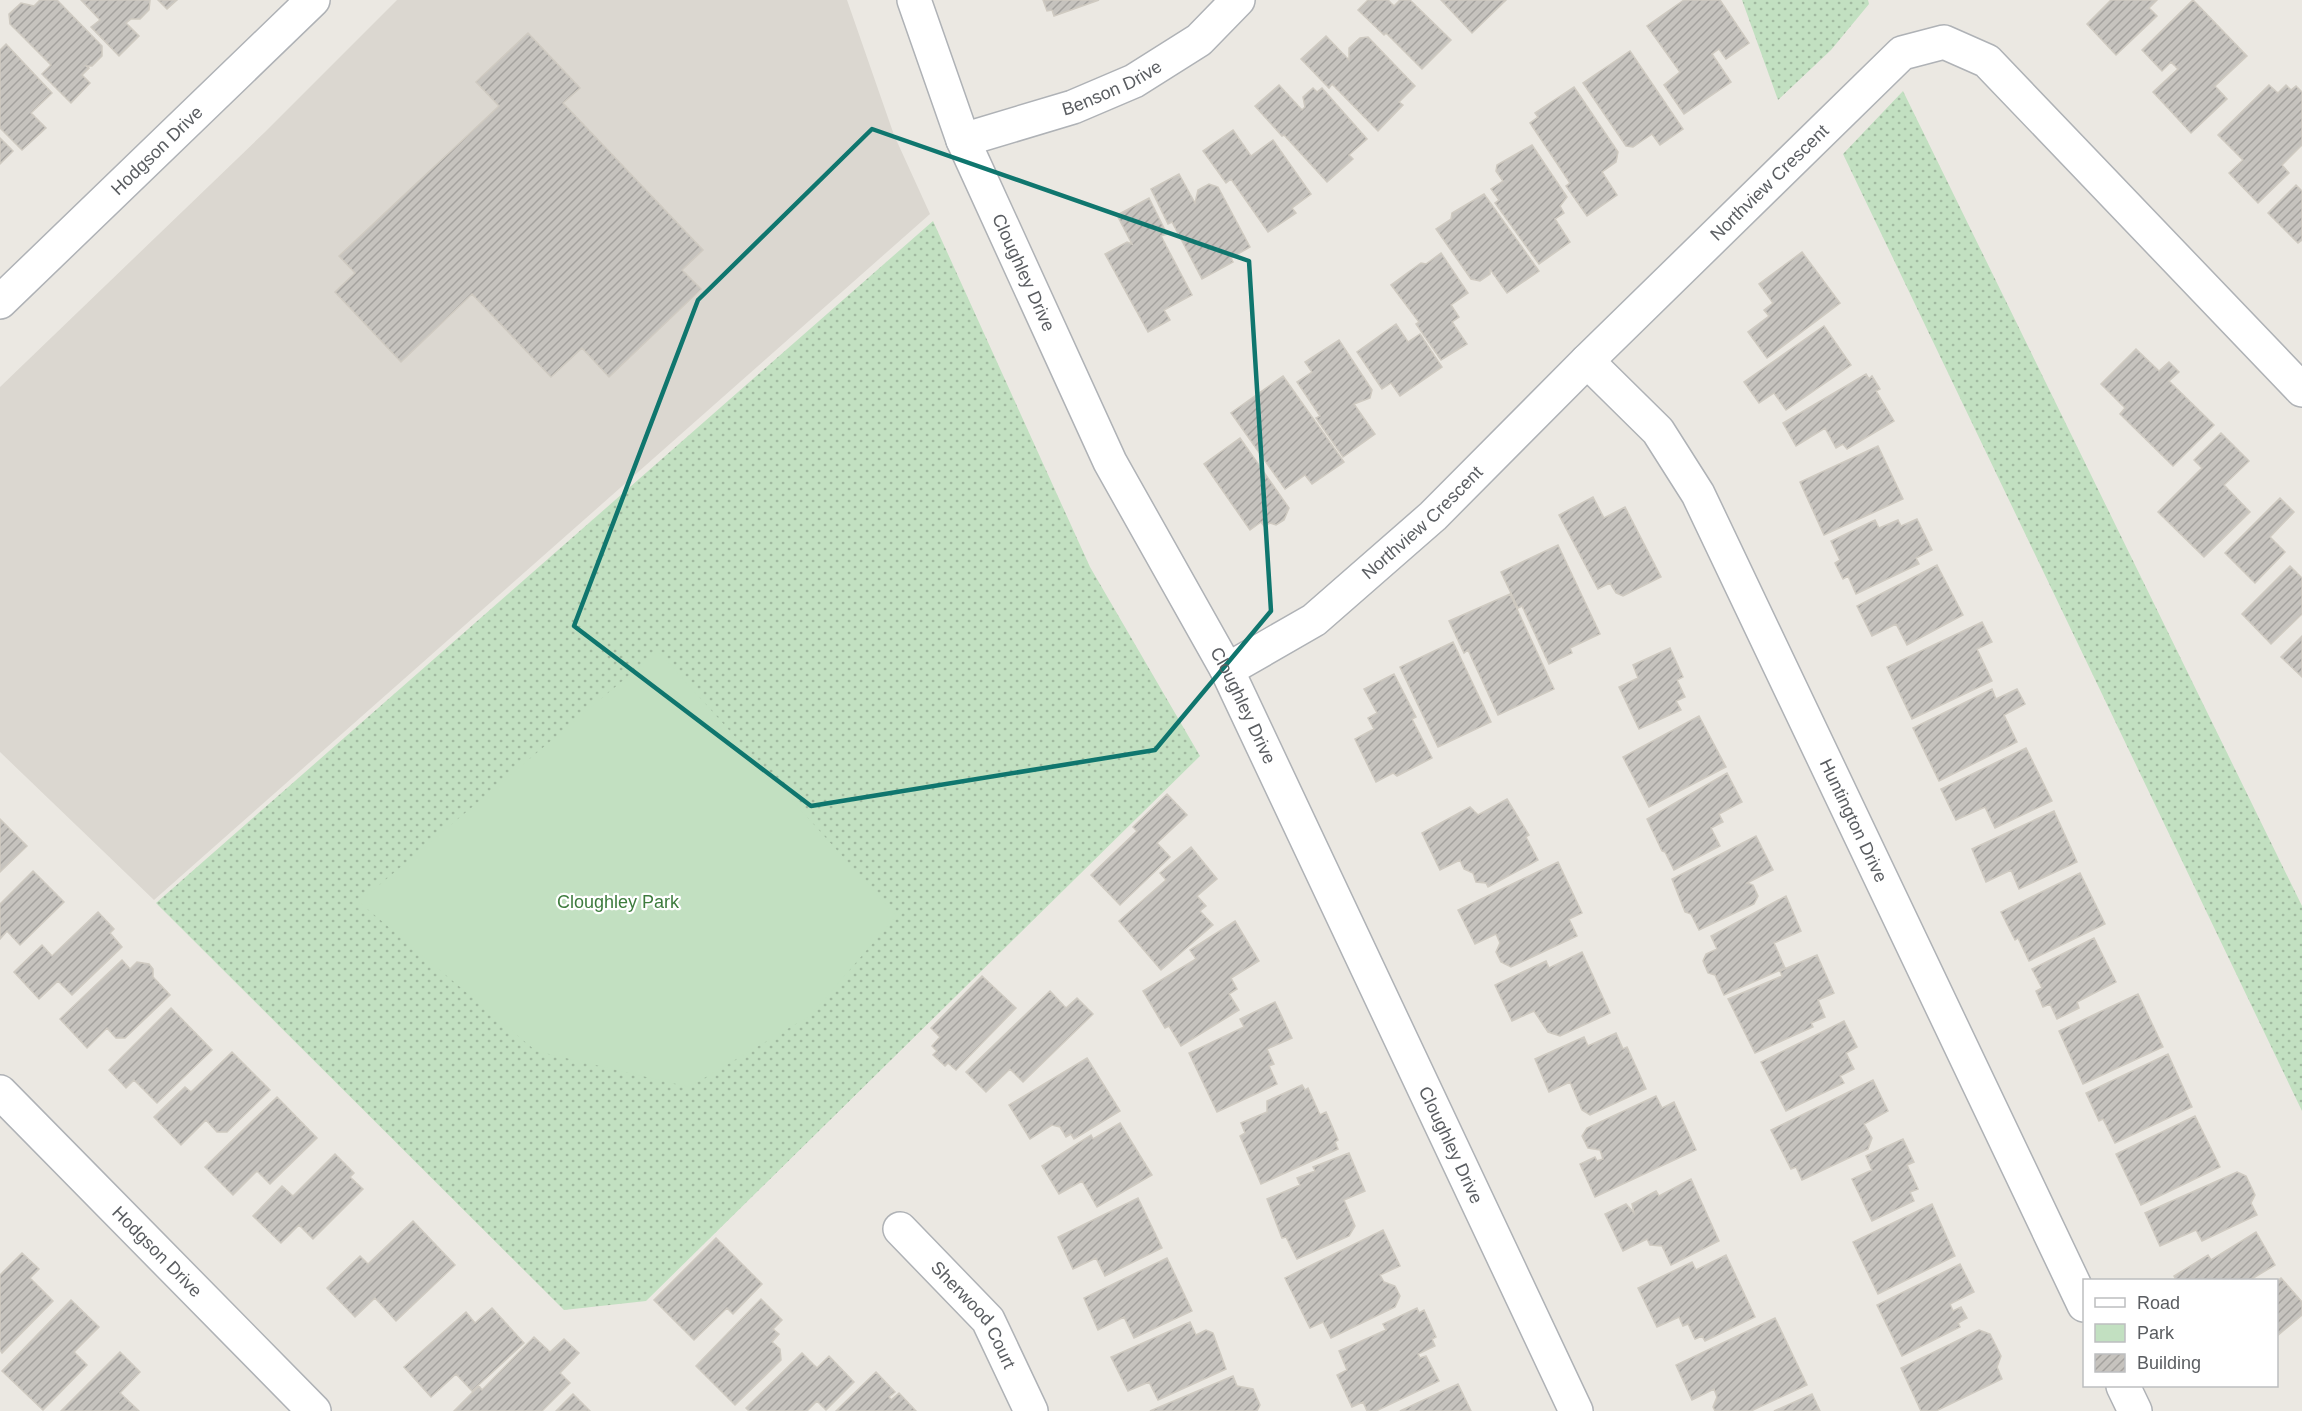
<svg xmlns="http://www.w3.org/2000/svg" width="2302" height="1411" font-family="Arial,sans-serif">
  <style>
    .education { fill: #dbd7d0 }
    .green { fill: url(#green-dots) }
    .pitch { fill: #c2e0c1 }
    .building { fill: url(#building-hatch); stroke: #cfcac1; stroke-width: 1.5 }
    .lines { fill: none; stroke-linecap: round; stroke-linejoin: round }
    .minor-casing { stroke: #afb2b6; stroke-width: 36 }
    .minor { stroke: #fff; stroke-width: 33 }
    .marked { fill: none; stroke: #0f766e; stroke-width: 4.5; stroke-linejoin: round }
    .labels { text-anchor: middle; stroke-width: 4.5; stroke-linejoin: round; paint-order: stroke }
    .street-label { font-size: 18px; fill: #5a5d61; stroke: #fff }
    .park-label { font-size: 18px; fill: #3e7c3e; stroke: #fff }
  </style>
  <defs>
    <pattern id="green-dots" width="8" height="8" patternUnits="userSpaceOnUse" patternTransform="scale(1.5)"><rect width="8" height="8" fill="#c2e0c1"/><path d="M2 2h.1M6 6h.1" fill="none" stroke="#a1b9a0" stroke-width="1.8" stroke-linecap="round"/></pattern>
    <pattern id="building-hatch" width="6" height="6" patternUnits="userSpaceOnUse" patternTransform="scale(1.5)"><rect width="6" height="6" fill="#c6c3be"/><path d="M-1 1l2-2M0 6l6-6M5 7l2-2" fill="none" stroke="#a4a29e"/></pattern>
  </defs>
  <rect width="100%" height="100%" fill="#ebe8e2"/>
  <path class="education" d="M397,0h450l47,135 36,79 -776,686 -154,-148v-365l265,-255z"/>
  <path class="green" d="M1742,0h126l1,4 -38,46 -53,50z
    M1903,91l399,815v205l-459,-957z
    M933,221l157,346 110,189 -554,545 -82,9 -408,-407z"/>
  <path class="pitch" d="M658,651l238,265 -85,99 -122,72 -153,-36 -177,-149z"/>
  <path class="building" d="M40,0h17l45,46v10l-10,10h-6l3,2 -7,7 8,8 -19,20 -29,-29 9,-9 -41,-41 -1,-10 12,-11 13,3z
    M81,0h69l-1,10 -9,9h-9l-5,4 13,13 -20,20 -28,-29 9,-7z
    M158,0h19l-10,9z
    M1043,0h56l-45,16 -2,-6 -5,1z
    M1368,0h20l6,6 6,-6h10l41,40 -29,29 -36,-36 -2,2 -26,-25z
    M1441,0h65l-34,33z
    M1684,0h36l29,43 -23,16 -7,-10 -7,5 19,28 -47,32 -20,-29 16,-13 -33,-46z
    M2111,0h46l-8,8 8,8 -41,39 -29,-31z
    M2193,0l54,56 -32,30 12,13 -36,34 -38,-41 25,-23 -7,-7 -9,9 -20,-21z
    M528,33l52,55 -17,15 140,147 -21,20 19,19 -92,88 -27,-29 -31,29 -79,-83 -71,68 -66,-70 20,-19 -16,-17 160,-150 -23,-24z
    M1326,36l23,24v-12l11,-10 8,-1 47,49 -16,16 4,3 -25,26 -46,-47 -3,4 -28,-29z
    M6,44l46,49 -21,20 15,15 -24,22 -22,-22v-78z
    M1630,51l53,78 -23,16 -8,-11 -19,13 -7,-1 -43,-63z
    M1279,85l23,25 3,-3 -2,-10 10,-9 4,4 5,-4 45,51 -18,16 4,4 -26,23 -43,-47 -2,1 -27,-30z
    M2269,85l9,8 8,-8 5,5 5,-4 6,6v53l-20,20 7,8 -31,30 -29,-30 14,-13 -25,-25z
    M1574,87l44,65 -2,10 -14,10 15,23 -30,21 -21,-30 4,-3 -40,-60 8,-6 -3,-4z
    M1233,130l18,26 22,-16 38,54 -19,14 4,5 -28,19 -37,-53 -5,4 -23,-32z
    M0,138l13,13 -13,13z
    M1532,145l35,52 -7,9 4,7 -9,6 15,23 -31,22 -44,-61 4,-3 -8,-11 12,-8 -7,-10 1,-6z
    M1179,174l16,29 3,-13 11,-6 9,3 32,60 -19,11 2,4 -31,17 -30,-57 -4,2 -17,-35z
    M2296,185l6,6v49l-4,3 -30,-30z
    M1484,194l55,77 -32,22 -17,-24v5l-10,7 -9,-2 -35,-50 15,-10 1,-6z
    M1149,198l18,36 -6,2 31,59 -28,15 6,10 -22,12 -43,-78 22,-12 5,2 -15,-29z
    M1802,252l38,51 -73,55 -19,-26 21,-16 -5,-6 9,-7 -14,-19z
    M1441,253l27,40 -17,12 8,12 -7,5 15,22 -26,16 -25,-36 3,-2 -28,-37 30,-22 5,1z
    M1396,324l12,18 12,-8 22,33 -42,29 -9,-13 -9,6 -25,-37z
    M1824,326l27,39 -65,45 -12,-17 -15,10 -15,-21z
    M1339,340l33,50 -2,8 -16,6 21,30 -32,23 -27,-39 4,-2 -23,-34 15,-10 -7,-10z
    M2136,349l23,22 10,-9 10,10 -10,9 45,44 -41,41 -53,-52 5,-6 -24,-24z
    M1866,374l3,5 3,-3 8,13 -4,2 18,30 -47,28 -4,-5 -7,4 -11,-20 -29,18 -13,-23z
    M1283,376l61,86 -32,22 -7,-9 -20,14 -54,-76z
    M2221,433l28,28 -25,24 26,27 -46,45 -46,-45 44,-44 -8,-8z
    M1240,438l49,70 -5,12 -8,5 -6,-2 -6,3 -3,-4 -11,8 -46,-66z
    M1878,446l25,53 -79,36 -24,-53z
    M1593,497l11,21 21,-11 36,70 -38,19 -7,-3 -6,-10 -12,6 -39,-74z
    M2280,498l14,14 -24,25 15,15 -30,31 -30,-30z
    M1917,519l15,31 -16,8 3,6 -63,30 -8,-18 -5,3 -8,-16 5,-3 -9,-19 44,-21 4,8 19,-8 3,6z
    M1558,545l42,89 -30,14 2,5 -23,11 -27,-58 -4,2 -17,-36z
    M1937,565l26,50 -56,30 -11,-21 -24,12 -15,-30z
    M2290,566l12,12v36l-31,30 -29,-30z
    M1510,594l44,95 -56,26 -30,-65 -4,3 -15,-32z
    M1982,622l10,20 -15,7 15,32 -80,38 -25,-52z
    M2302,636v41l-21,-20z
    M1453,642l38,80 -53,25 -38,-80z
    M1670,648l13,29 -6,3 8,17 -9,4 5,9 -42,19 -20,-42 19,-9 -5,-13z
    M1394,674l22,43 -4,2 20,39 -35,18 -4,-3 -17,9 -21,-43 19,-10 -6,-11 9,-5 -13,-24z
    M1992,689l4,10 21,-10 8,15 -21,11 13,27 -78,39 -26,-53z
    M1699,716l27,51 -77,40 -26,-50z
    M2026,748l26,53 -57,27 -10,-21 -29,13 -15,-31z
    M1727,773l15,29 -23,12 4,8 -12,6 9,18 -46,24 -9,-18 -3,-1 -15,-32z
    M1167,794l20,21 -30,28 13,14 -50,48 -29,-30 46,-44 -4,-4z
    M1507,799l22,36 -3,2 12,23 -50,27 -2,-4 -10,-1 -3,-9 -9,-4 -4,-9 -20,10 -18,-37 48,-26 8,8z
    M2054,811l23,51 -58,27 -8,-19 -25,12 -14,-33z
    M0,819l27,27 -27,26z
    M1756,836l17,34 -26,13 6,2 5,11 -4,8 -55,26 -8,-16 -6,-2 -13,-33z
    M1191,847l26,32 -20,17 9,10 -6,5 13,14 -52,45 -42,-49 47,-41 -6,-7z
    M1558,862l24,51 -13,6 8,17 -66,31 -10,-5 -5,-10 4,-9 -4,-9 -21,10 -17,-34z
    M33,871l31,31 -44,43 -13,-14 -7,8v-35z
    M2080,873l25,51 -76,37 -11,-23 -3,2 -14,-28z
    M1786,896l15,35 -27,12 11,25 -61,27 -9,-20 -7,-2 -5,-12 3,-7 11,-5 -6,-13z
    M98,912l16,17 -4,4 12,14 -50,48 -14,-14 -19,18 -25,-27 28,-27 10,11z
    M1235,921l24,40 -28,17 6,11 -8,5 10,16 -58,36 -12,-20 -4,2 -22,-37 53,-32 -6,-9z
    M2094,938l22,44 -39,20 2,6 -22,11 -7,-15 -7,3 -7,-16 6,-3 -10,-19z
    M1582,952l28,61 -50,23 -12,-4 -14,-21 -22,10 -17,-36 51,-24 3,7z
    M1817,955l17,38 -16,7 7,17 -14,6 2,4 -58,26 -27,-54 54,-23 -2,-5z
    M122,960l8,9 7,-7 12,2 4,5v8l17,18 -45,43h-9l-9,-10 -20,20 -27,-29z
    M982,976l34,32 -60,62 -8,-7 -3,3 -12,-11 4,-4 -5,-5 8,-9 -9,-9z
    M1050,991l16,17 11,-10 16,16 -70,68 -13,-13 -24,23 -20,-20z
    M2138,994l25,53 -80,37 -24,-53z
    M1275,1002l17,36 -25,11 7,15 -5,2 8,18 -60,28 -28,-59 55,-26 -4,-8z
    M171,1008l41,42 -55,53 -23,-23 -8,8 -17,-18z
    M1844,1021l13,26 -11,6 8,16 -14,7 4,7 -58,28 -25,-49z
    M1616,1033l7,16 4,-2 19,42 -56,26 -8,-5 -12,-28 -21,10 -14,-33 49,-22 4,9z
    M232,1052l38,38 -43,42h-10l-11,-12 -25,25 -27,-28 31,-30 6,5z
    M2168,1054l24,53 -77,36 -12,-24 -4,2 -13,-28z
    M1087,1058l33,53 -46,28 -3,-5 -5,3 -6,-10 -8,-2 -22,14 -21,-34z
    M1873,1080l15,31 -24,13 8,14 -4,11 -66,31 -6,-13 -5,2 -20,-39z
    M1302,1085l3,5 3,-2 12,27 6,-3 12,28 -3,2 3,7 -77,35 -21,-48 5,-3 -4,-10 26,-11v-11z
    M1656,1096l6,12 12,-6 22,48 -101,47 -15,-33 15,-7 2,4 6,-2 -3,-9 -12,-2 -6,-12 5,-8z
    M277,1097l40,41 -47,46 -13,-13 -24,24 -28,-28z
    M2195,1116l25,51 -79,38 -25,-51z
    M1120,1123l32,52 -55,32 -15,-26 -23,13 -17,-28 49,-31 2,4z
    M1903,1139l11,23 -7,3 11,24 -8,3 4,9 -42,20 -20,-42 20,-9 -6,-14z
    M1349,1153l16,38 -21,9 11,26 -6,10 -52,23 -11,-22 -4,1 -15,-39 33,-14 -3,-7 18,-7 -2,-4z
    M335,1154l19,19 -4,4 13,12 -50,50 -14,-14 -18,18 -28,-27 29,-30 11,10z
    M2237,1172l9,4 9,19 -4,8 6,12 -55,26 -6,-11 -36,16 -15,-33z
    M1691,1179l28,62 -48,24 -9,-19 -12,-1 -3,-6 -24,12 -18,-37 21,-10 8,9 -2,-9 24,-13 3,5z
    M1138,1198l24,50 -57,28 -9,-18 -23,11 -15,-32z
    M1932,1204l23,52 -77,38 -25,-52z
    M413,1221l42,44 -59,56 -21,-23 -20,19 -28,-29 33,-32 8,8z
    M1383,1230l17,36 -20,9 4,7 11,4 5,10 -5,11 -64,31 -8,-16 -13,6 -25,-50z
    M2256,1232l19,33 -25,15h-74l-2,-4 34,-21 3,5z
    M716,1238l46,46 -29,30 -6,-6 -33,32 -40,-40z
    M22,1253l17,16 -9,9 23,23 -51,52 -2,-3v-75z
    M1726,1255l29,62 -50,24 -3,-5 -7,3 -7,-15 -5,2 -4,-9 -22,10 -19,-39 54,-26 4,8z
    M1167,1258l25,53 -58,27 -10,-21 -26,13 -14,-32z
    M1960,1264l14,28 -24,12 3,7 8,-4 6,11 -9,5 2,4 -58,29 -25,-51z
    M2281,1278l21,24v13l-26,22v-55z
    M761,1299l21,21 -9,9 6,5 -7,8 8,7 1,11 -46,45 -39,-39z
    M71,1300l28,27 -25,25 13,13 -44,45 -41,-39z
    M492,1308l32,35 -52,48 -16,-17 -25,23 -27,-30 62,-55 9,11z
    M1417,1308l2,5 5,-3 12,27 -4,2 3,7 -17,8 2,4 6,-2 13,25 -63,30h-9l-4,-9 -11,5 -15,-32 10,-5 -8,-19 47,-21 -3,-6z
    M1775,1318l32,67 -56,26h-36l-2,-4 4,-10 -3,-8 -22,11 -16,-35z
    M1190,1322l6,13 10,-5 7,3 13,36 -68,31 -9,-18 -21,9 -17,-34z
    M1979,1330l11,4 11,22 -4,11 5,12 -66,32h-15l-20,-43z
    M534,1337l16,15 14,-13 15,14 -19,20 10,10 -28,28h-88l25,-25 3,4z
    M120,1352l20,20 -20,21 19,18h-78z
    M802,1353l15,15 12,-12 25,26 -28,28 -9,-9 -10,10h-58l-3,-3z
    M876,1372l19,20 -6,5 2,3 8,-7 17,18h-80z
    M1233,1376l4,10 16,3 7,16 -3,6h-107z
    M1458,1384l13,27h-71z
    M573,1394l17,17h-34z
    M1812,1394l8,17h-46z"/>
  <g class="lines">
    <g class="minor-casing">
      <g id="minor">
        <path id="s1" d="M914,0l49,140 147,322 117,208 349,741"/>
        <path id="s2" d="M963,140l110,-33 61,-26 65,-41 39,-40"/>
        <path id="s3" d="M0,302l313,-302"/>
        <path id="s4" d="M1587,361l71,70 40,63 386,811"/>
        <path id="s5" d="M1227,670l87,-50 119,-104 154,-155 315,-308 42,-11 43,19 315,329"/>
        <path id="s6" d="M0,1092l314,319"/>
        <path id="s7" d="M900,1229l88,91 43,91"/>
        <path d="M2123,1386l12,25"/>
      </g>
    </g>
    <use href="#minor" class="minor"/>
  </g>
  <path class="marked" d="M872,129l377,132 22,350 -116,139 -344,56 -237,-180 124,-326z"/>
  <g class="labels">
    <g class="street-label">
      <text dy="6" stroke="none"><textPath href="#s2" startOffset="158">Benson Drive</textPath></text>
      <text dy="6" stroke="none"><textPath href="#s3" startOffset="218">Hodgson Drive</textPath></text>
      <text dy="6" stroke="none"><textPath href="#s5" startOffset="732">Northview Crescent</textPath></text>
      <text dy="6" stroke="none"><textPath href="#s1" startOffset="294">Cloughley Drive</textPath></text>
      <text dy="6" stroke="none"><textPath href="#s5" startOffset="246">Northview Crescent</textPath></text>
      <text dy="6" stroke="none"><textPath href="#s1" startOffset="780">Cloughley Drive</textPath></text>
      <text dy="6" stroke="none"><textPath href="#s4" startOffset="536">Huntington Drive</textPath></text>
      <text dy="6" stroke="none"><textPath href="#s1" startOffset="1266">Cloughley Drive</textPath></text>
      <text dy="6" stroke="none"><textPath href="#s6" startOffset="224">Hodgson Drive</textPath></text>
      <text dy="6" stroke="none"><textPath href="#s7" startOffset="114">Sherwood Court</textPath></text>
    </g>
    <g class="park-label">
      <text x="618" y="908">Cloughley Park</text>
    </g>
  </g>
  <rect x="2083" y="1279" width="195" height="108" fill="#ffffff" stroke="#bdbec0" stroke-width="1.5"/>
  <rect x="2095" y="1298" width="30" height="9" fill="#ffffff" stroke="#bdbec0" stroke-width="1.5"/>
  <text x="2137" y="1309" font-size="18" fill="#5a5d61">Road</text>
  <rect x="2095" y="1324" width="30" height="18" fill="#c2e0c1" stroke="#bdbec0" stroke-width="1.5"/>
  <text x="2137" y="1339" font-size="18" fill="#5a5d61">Park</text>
  <rect x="2095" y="1354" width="30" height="18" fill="url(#building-hatch)" stroke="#bdbec0" stroke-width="1.5"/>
  <text x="2137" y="1369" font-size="18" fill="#5a5d61">Building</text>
</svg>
